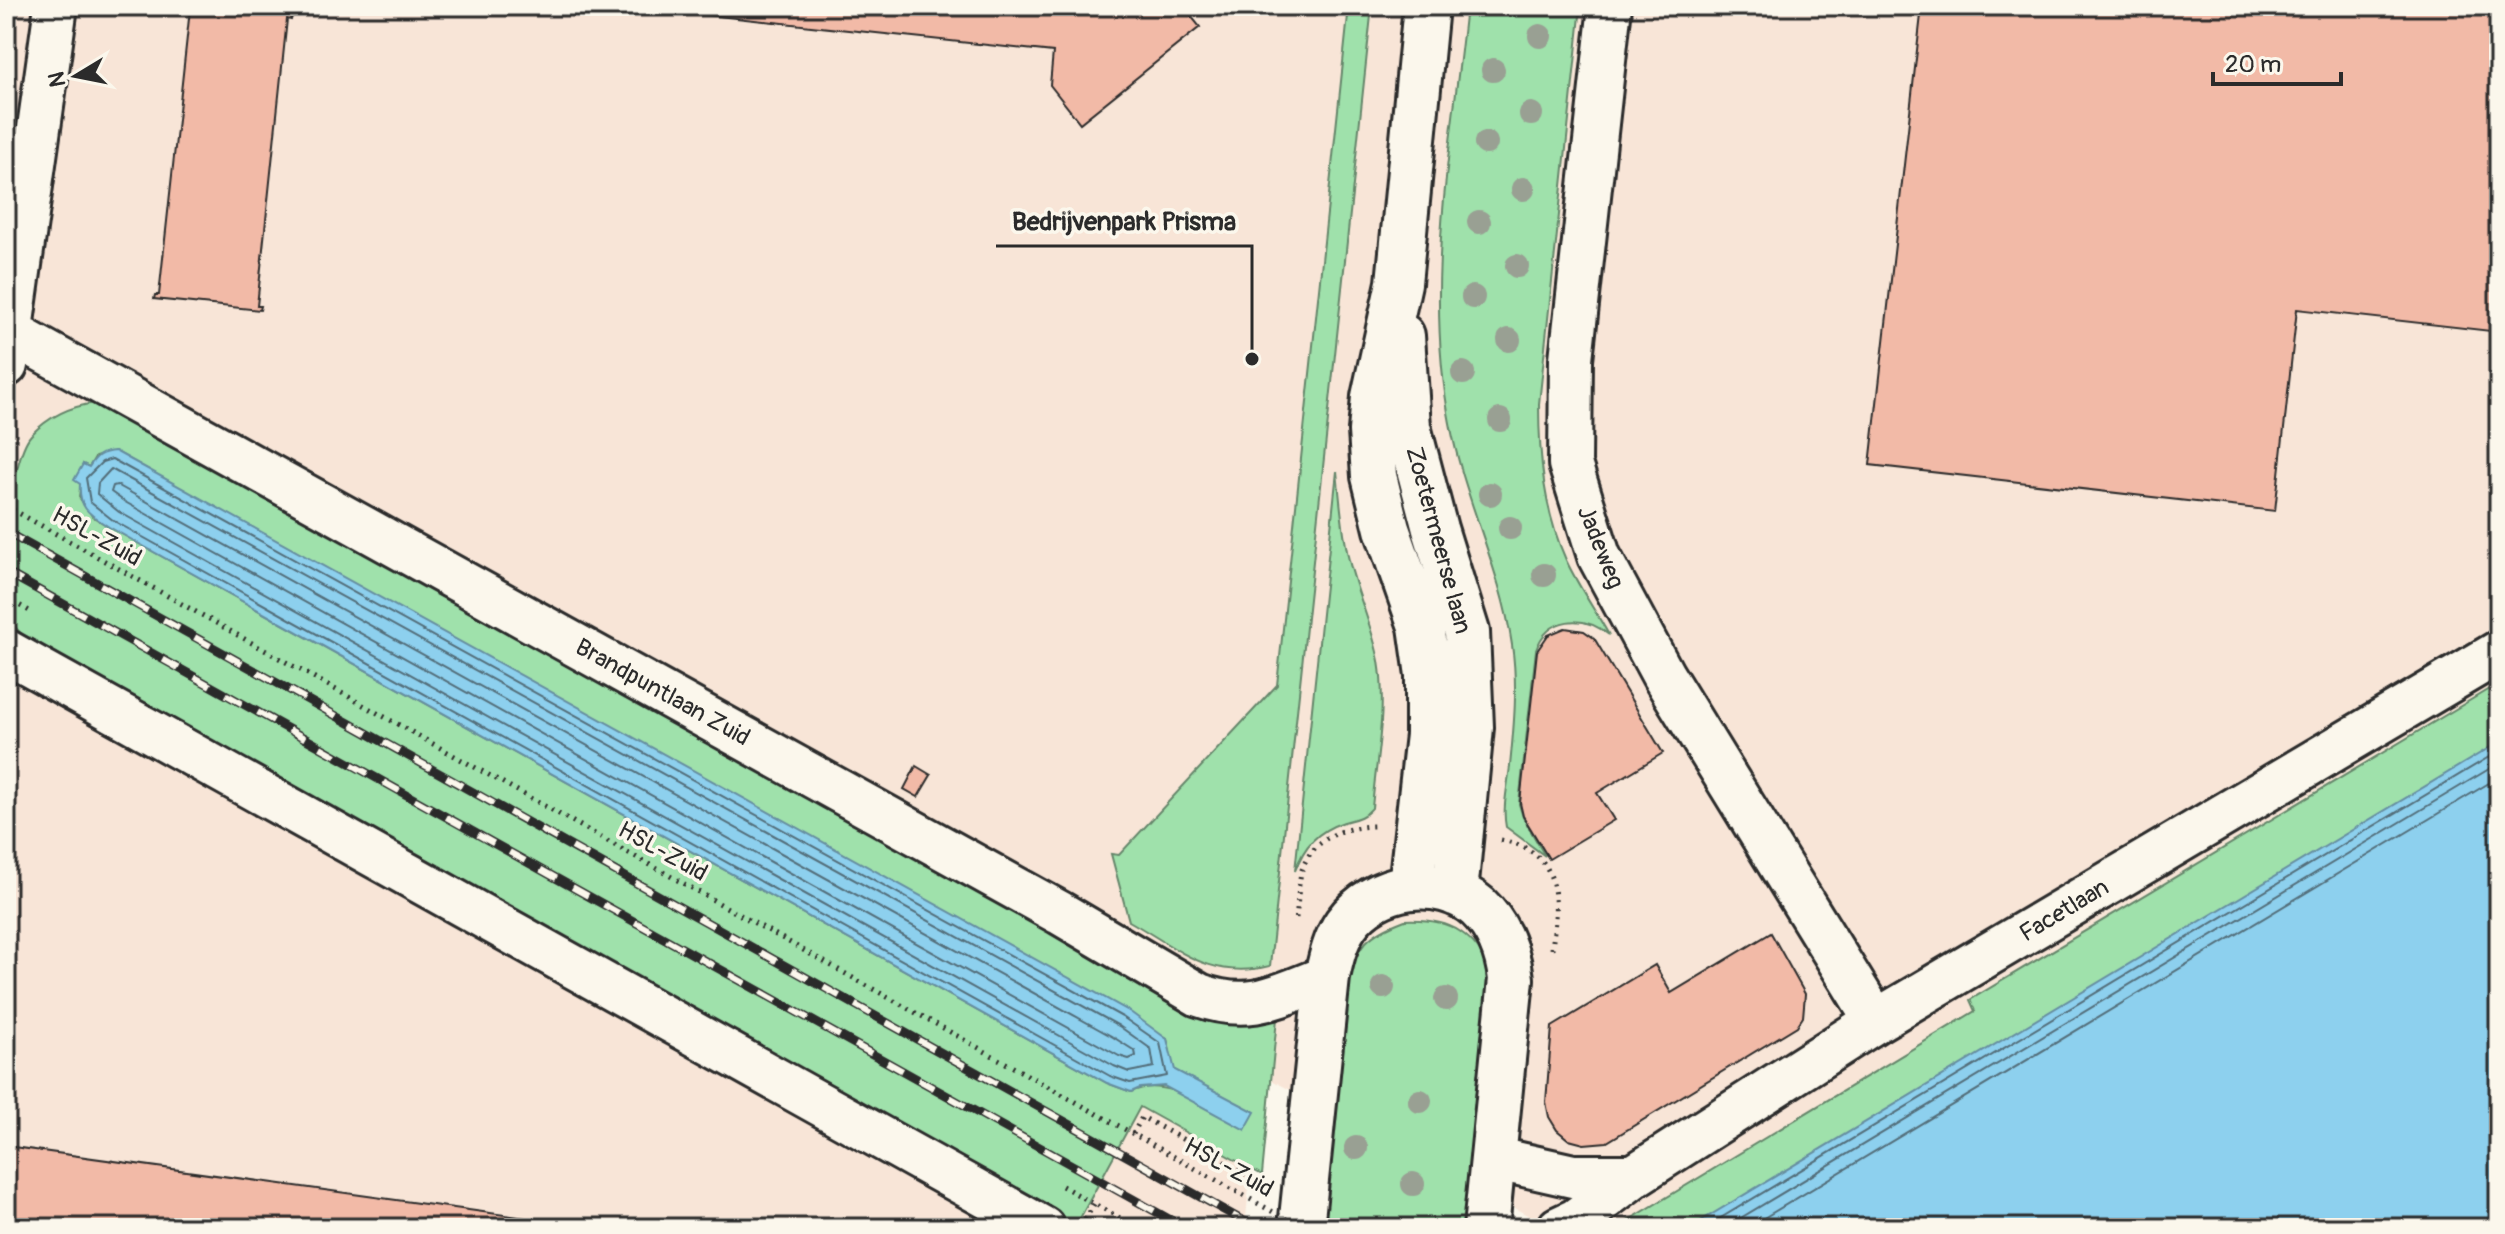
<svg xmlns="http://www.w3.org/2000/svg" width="2505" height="1234" font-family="Pangolin,sans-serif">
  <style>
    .built { fill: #f8e5d7 }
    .green { fill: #9fe1ab; stroke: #65866b; stroke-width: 2; fill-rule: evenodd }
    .water { fill: #8dd0ee; stroke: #668ea0; stroke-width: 2 }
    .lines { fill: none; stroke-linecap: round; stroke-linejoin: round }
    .shore { stroke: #526d79; stroke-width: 2 }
    .building { fill: #f2baa7; stroke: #2b2b2b; stroke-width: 2 }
    .street-casing { stroke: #2b2b2b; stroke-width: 48 }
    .secondary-casing { stroke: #2b2b2b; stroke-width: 50 }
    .path { stroke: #2b2b2b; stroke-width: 5; stroke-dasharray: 2 6; stroke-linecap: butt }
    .street { stroke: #fbf7ec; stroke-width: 42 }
    .secondary { stroke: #fbf7ec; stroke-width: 44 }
    .rail-casing { stroke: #2b2b2b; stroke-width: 9 }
    .rail { stroke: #fbf7ec; stroke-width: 6; stroke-dasharray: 18; stroke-linecap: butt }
    .path-bridge { stroke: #2b2b2b; stroke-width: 5; stroke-dasharray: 2 6; stroke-linecap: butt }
    .tree { fill: #99a093 }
    .labels { text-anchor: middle; stroke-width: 7; stroke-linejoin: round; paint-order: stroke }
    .street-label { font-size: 24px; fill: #2b2b2b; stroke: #fbf7ec }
    .leader { fill: none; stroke: #2b2b2b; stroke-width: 3 }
    .callout-dot { fill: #2b2b2b; stroke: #fbf7ec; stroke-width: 3 }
    .callout-label { font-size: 26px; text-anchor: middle; font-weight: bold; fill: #2b2b2b; stroke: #fbf7ec; stroke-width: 7; stroke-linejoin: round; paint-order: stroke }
  </style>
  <rect width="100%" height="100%" fill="#fbf7ec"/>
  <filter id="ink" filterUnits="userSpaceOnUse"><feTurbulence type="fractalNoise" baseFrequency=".0125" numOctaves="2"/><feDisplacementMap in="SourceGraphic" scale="16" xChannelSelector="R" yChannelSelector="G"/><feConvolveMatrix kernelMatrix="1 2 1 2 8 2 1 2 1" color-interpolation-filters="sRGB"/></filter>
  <g filter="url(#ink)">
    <path class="built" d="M6,6h2493v707l-871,515h-76l-292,-154 -15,154h-1239z"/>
    <path class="green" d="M1349,6h23l-102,960c-60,15 -91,-17 -141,-45l-18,-67 8,1 158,-170z
      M1466,6h115l-42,398c0,53 5,107 27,156 12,26 29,50 43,75 -26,-21 -61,-19 -73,15l-17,154 4,13 22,39 -39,-29c-4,-19 2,-42 4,-61 4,-40 8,-80 2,-121 -11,-76 -48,-146 -62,-222 -27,-136 2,-280 16,-417z
      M96,403l1080,595 102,10 -16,167 -122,-68 -62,115 10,6h-8l-1035,-577c-13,-9 -29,-18 -36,-34 -9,-29 0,-158 22,-182 18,-19 40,-29 65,-32zM115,451l1052,588 7,31 80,42 -9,17c-35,-15 -75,-56 -114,-37l-24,-9 -998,-556 -17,-11 -13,-19 4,-33 6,3 6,-10z
      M1337,471c3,29 5,57 11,85 8,36 24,69 31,105 8,48 -3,99 -7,147 -7,9 -17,11 -28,14 -27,9 -40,24 -49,49z
      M2499,683v545h-883l359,-217 -5,-11z
      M1405,920c47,-2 70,14 89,56l-21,252h-160l33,-246c14,-39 20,-47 59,-62z"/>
    <path class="water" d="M115,451l1014,560 38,28 8,31 80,42 -10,18 -81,-44 -24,2 -9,4 -24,-9 -998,-556c-18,-12 -31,-18 -29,-43l-6,-4 9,-16 6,3c7,-11 12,-15 26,-16z
      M2499,742v486h-810z"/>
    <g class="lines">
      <path class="shore" d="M112,459l1012,559 36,25 7,33 -37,7 -20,-7 -996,-555 -24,-19 -4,-24 16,-16z
        M111,469l1008,557 32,23 3,18 -25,5 -15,-6 -995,-554 -22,-18 1,-11z
        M117,485l996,552 22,14 1,5 -7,3 -10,-3 -994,-554 -14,-10 2,-6z
        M1704,1228l795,-477
        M1724,1228l775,-465
        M1747,1228l752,-451"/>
    </g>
    <path class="building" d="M186,6h96l-1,10h11l-1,4 -4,-1 -30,287h4l-1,4 -106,-11 1,-4h4l31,-286 -5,-1z
      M625,6h558l17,21 -120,96 -30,-38 3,-33z
      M1922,6h577v326l-202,-23 -22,202 -405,-46z
      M1565,628l19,3 10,7 69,115 -66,40 17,27 -65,39 -26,-43 -3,-13 17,-152 11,-16z
      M916,766l15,9 -13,22 -14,-8z
      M1771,933l34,61 -2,23 -6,9 -190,116 -23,2 -15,-4 -12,-10 -8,-13 -3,-15 6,-75 103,-62 16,28z
      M6,1146l592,82h-592z"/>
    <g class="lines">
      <g class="street-casing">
        <path id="street" d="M1610,6l-39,353 -1,105 29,92 64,119 213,346
          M6,330l1054,583 139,82c52,19 80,0 128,-18
          M6,365l50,-359
          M6,651l1037,577
          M1493,1158l80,18h61
          M1559,1228l17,-8 58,-44 242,-155 623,-369"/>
      </g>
      <g class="secondary-casing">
        <path id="secondary" d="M1402,336l6,91 27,102 32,103 4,95 -16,166
          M1411,886l17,-151v-60l-7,-49 -34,-97 -13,-53 -3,-45 3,-34 25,-114 27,-277
          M1301,1228l26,-251c4,-18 8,-37 19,-53 29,-41 94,-51 132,-17 21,20 30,45 33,72l-25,249"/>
      </g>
      <path class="path" d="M6,598l27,15
        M1501,840c62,12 57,59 51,109
        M1296,918c2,-14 2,-31 5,-45 10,-35 43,-47 76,-47
        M1133,1134l9,-17 122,67
        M1062,1186l76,42
        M1094,1204l-9,16 14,8"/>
      <use href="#street" class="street"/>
      <use href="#secondary" class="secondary"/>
      <g class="rail-casing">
        <path id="rail" d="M6,532l1250,696
          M6,572l1179,656"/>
      </g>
      <use href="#rail" class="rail"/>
      <path class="path-bridge" d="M6,506l1296,722"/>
    </g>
    <g class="tree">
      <circle cx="1540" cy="36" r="12"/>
      <circle cx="1493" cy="70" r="12"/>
      <circle cx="1531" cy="114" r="12"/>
      <circle cx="1486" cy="143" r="12"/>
      <circle cx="1523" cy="189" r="12"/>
      <circle cx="1479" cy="222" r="12"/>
      <circle cx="1517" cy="266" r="12"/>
      <circle cx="1473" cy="297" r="12"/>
      <circle cx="1509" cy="340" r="12"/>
      <circle cx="1463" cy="373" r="12"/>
      <circle cx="1500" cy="420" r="12"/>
      <circle cx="1490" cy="494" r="12"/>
      <circle cx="1510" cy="528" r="12"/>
      <circle cx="1544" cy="575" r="12"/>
      <circle cx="1383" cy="987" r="12"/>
      <circle cx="1446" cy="999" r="12"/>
      <circle cx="1420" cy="1101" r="12"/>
      <circle cx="1356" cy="1148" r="12"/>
      <circle cx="1413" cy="1184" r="12"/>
    </g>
  </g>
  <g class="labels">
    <g class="street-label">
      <text transform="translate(97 536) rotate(29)" y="8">HSL-Zuid</text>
      <text transform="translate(1439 540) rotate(75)" y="8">Zoetermeerse laan</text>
      <text transform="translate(1601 547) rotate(68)" y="8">Jadeweg</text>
      <text transform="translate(663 692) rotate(29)" y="8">Brandpuntlaan Zuid</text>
      <text transform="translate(663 851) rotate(29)" y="8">HSL-Zuid</text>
      <text transform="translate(2064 910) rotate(-31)" y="8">Facetlaan</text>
      <text transform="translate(1229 1167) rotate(29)" y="8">HSL-Zuid</text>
    </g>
  </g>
  <path class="leader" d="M1252 359L1252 246H996"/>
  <circle class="callout-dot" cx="1252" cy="359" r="8"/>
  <g class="callout-label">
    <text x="1124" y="230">Bedrijvenpark Prisma</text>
  </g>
  <rect width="2505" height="1234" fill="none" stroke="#fbf7ec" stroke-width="32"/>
  <rect x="16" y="16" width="2473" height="1202" fill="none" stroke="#2b2b2b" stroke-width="3" filter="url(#ink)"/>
  <g transform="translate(76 76) rotate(260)" stroke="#fbf7ec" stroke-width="6" paint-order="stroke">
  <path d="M0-6L14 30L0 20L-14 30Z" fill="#2b2b2b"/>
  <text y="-12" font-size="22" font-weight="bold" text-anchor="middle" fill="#2b2b2b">N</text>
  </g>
  <path d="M2213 72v12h128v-12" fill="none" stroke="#2b2b2b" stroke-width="4"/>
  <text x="2225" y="72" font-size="24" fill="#2b2b2b" stroke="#fbf7ec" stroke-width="6" paint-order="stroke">20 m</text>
</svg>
